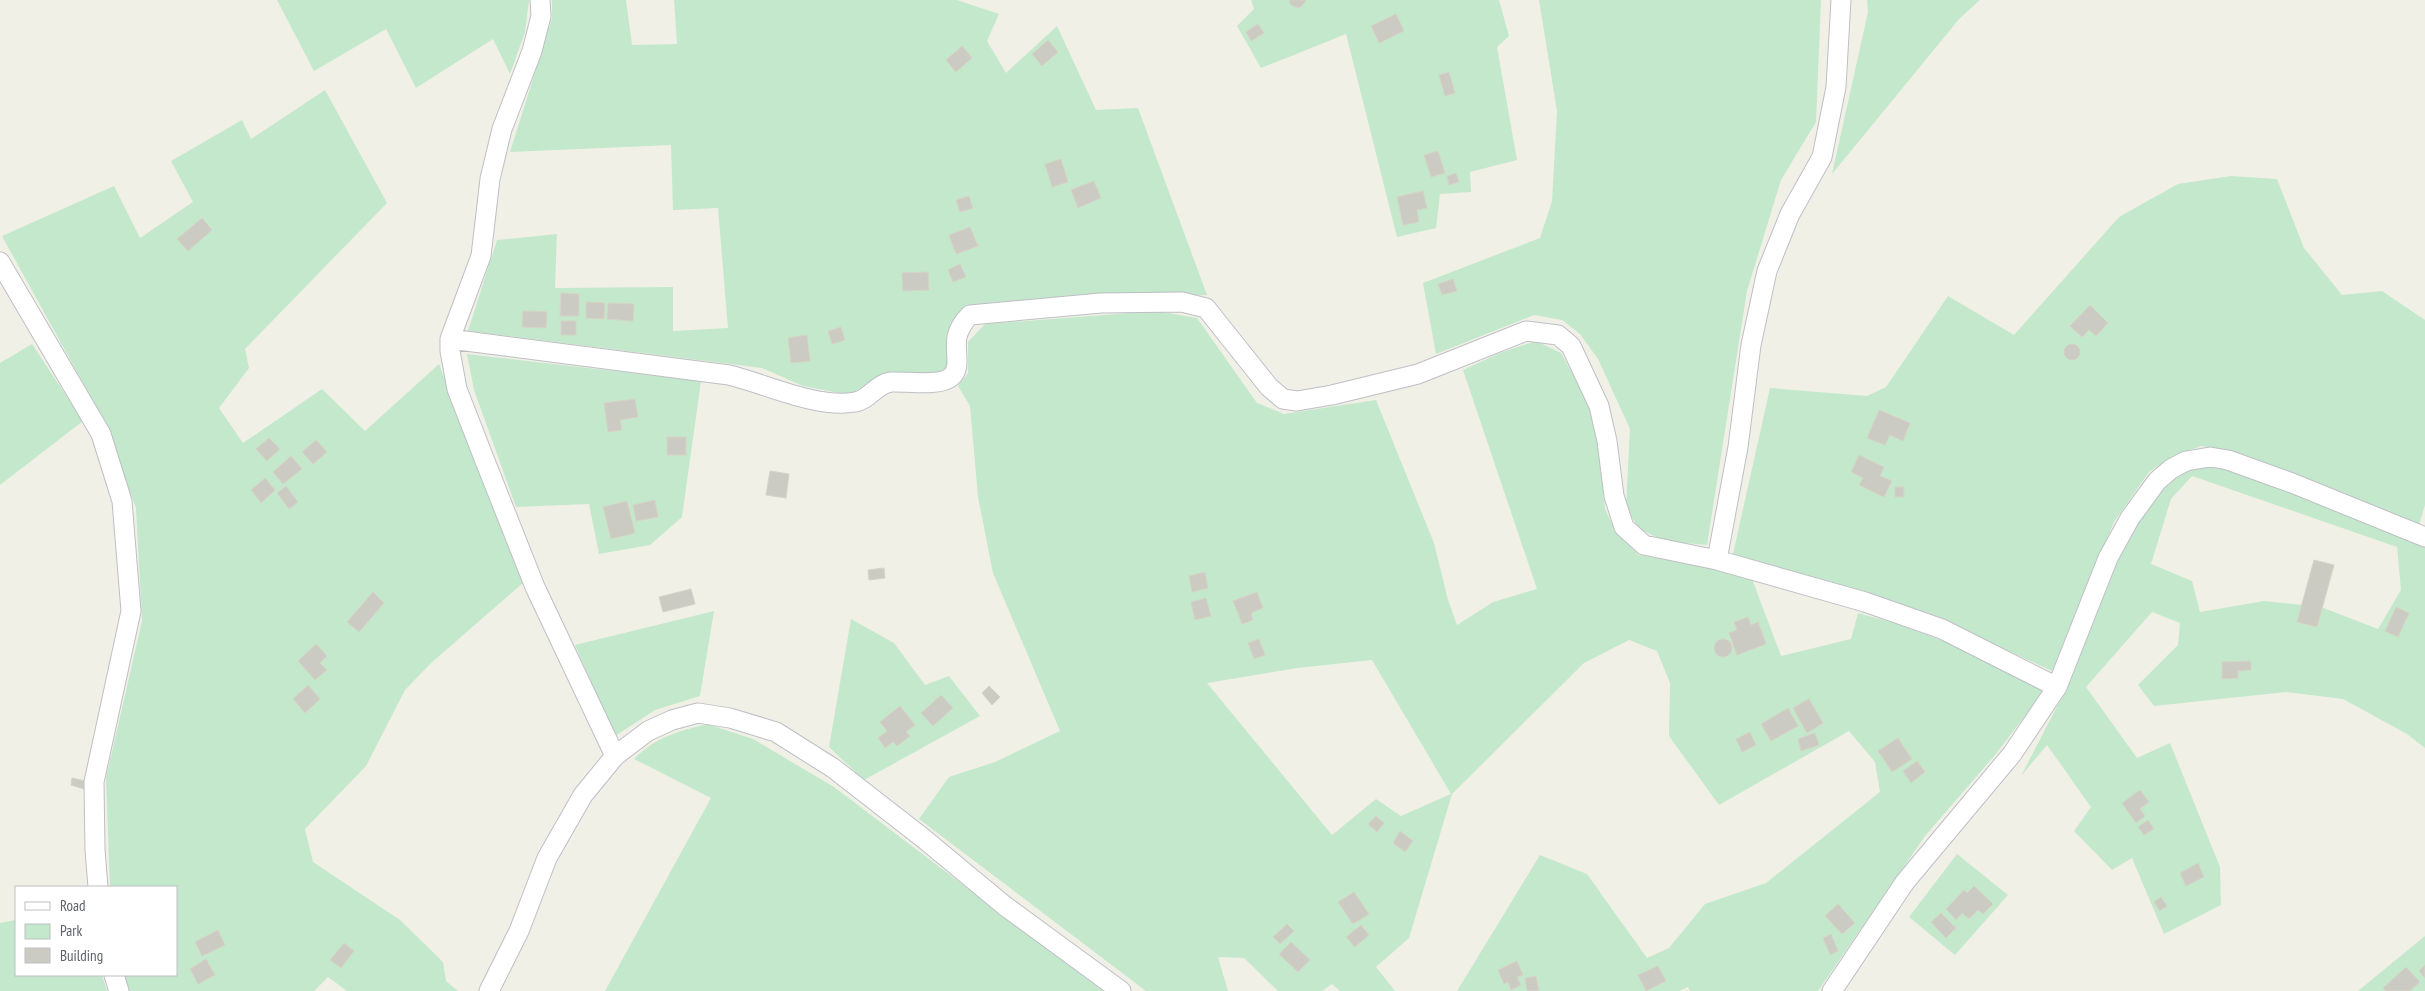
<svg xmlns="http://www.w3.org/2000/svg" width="2425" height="991" font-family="'PT Sans Narrow',sans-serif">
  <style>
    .green { fill: #c4e8cb; fill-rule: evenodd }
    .building { fill: #cccbc3; stroke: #d6d4c5 }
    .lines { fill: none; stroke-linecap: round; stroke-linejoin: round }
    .minor-casing { stroke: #bebfc6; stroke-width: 21 }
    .minor { stroke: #fff; stroke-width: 19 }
  </style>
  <rect width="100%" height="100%" fill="#f1f0e7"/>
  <path class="green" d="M277,0h252l-4,32 -15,42 -17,-35 -77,49 -30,-59 -72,42z
    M552,0h74l6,45 45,-1 -3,-44h283l42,14 -12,27 19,32 51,-47 39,84 42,-2 69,187 -242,11 -15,18v38l-6,10 -60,2 -35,21 -46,-9 -41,-18 -294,-37 29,-91 60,-6 -2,54 118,-1v44l55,-3 -10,-120 -45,2 -2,-65 -161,7 42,-134z
    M1251,0h248l10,36 -12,11 20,113 -47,12 1,20 -31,2 -4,34 -39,9 -51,-203 -85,34 -24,-42 17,-17z
    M1539,0h282l-5,122 -35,58 -34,111 -40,254 -43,-4 -26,-13 -12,-22 4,-77 -32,-70 -18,-25 -18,-14 -28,-5 -98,39 -13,-71 117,-45 12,-37 5,-90z
    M1867,0h113l-20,18 -128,156 36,-162z
    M325,90l62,113 -142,146 4,19 -30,40 24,35 79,-54 43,42 74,-67 85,218 -94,82 -25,26 -39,76 -61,63 8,33 87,58 43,42 3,19 12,10h-111l-19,-14 -14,14h-185l-5,-16h52v-88h-66l-4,-109 36,-157 -6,-113 -32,-87 -102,-185 112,-50 26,52 53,-36 -22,-41 71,-41 9,19z
    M2231,176l46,3 27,69 38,47 40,-4 43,29v185l-6,20 -191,-74 -26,-5 -28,9 -25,17 -35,50 -62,149 -76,-35 -243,-82 37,-166 97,8 19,-9 62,-91 66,39 105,-118 59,-33z
    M1156,311l41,7 60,85 27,11 92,-14 58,143 14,57 9,25 36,-23 44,-13 -74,-219 37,-17 36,-12 25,12 26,47 10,27 8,82 12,25 22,21 67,12 46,12 29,77 70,-17 7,-26 39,11 57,21 91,45 -50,65 -70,81 -107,155h-128l-2,-4 -9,4h-222l83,-136 47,19 60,84 22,-10 36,-44 61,-21 114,-91 -5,-30 -26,-31 -130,74 -50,-69 1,-53 -13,-32 -28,-11 -45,23 -132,131 -43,144 -33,29 19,24h-55l-8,-7 -10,7h-44l-34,-33 -26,-1 10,34h-82l-227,-172 30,-42 46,-15 65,-31 -67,-158 -15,-76 -8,-91 -12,-20 10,-13v-31l17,-18zM1372,660l79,134 -50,22 -25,-17 -44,36 -125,-152 90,-15z
    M32,344l51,77 -83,64v-122z
    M467,354l234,27 -19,136 -32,28 -51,9 -10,-50 -73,3 -42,-117z
    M2201,466l44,6 180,74v202l-18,-14 -64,-35 -57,-7 -132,14 -16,-21 40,-40 2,-22 -28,-11 -66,75 51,71 33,-15 50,124 1,38 -57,29 -32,-76 -20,12 -38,-39 17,-24 -44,-62 -26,31 43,-83 44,-120 39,-69 31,-33zM2192,476l205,71 4,43 -23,39 -57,-22 -57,-6 -64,11 -8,-31 -41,-17 20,-65z
    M714,611l-14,85 -45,14 -40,26 -40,-91z
    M851,619l43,24 31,42 24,-9 31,40 -116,64 -35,-33z
    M707,724l46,15 81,48 269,204h-498l106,-193 -77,-39c23,-23 43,-27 73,-35z
    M1957,854l51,41 -53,60 -46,-38z
    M16,920v55h86l5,16h-107v-68z
    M2425,936v55h-67z"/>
  <path class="building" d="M1289,0h17l-3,5 -5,3 -7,-3z
    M1396,14l8,17 -25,12 -8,-17z
    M1258,24l6,9 -13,8 -5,-9z
    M1048,40l10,12 -16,14 -10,-12z
    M962,46l10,12 -16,14 -10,-12z
    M1449,72l6,21 -10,3 -6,-21z
    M1438,151l7,22 -14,4 -7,-22z
    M1061,159l7,23 -16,5 -7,-23z
    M1456,173l3,9 -10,3 -2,-9z
    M1094,181l7,17 -23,10 -7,-18z
    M1423,191l4,17 -10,2 2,12 -16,3 -6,-28z
    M969,196l4,12 -13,4 -4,-12z
    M202,218l10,12 -24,21 -11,-12z
    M970,227l8,19 -22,8 -7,-19z
    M960,264l6,13 -13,5 -5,-12z
    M928,272l1,18 -26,1 -1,-18z
    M1453,279l4,12 -15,4 -4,-11z
    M561,293l18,1v22h-19z
    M586,302l19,1 -1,16 -18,-1z
    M608,303l26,1 -1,17 -26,-2z
    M2090,305l18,18 -12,13 -7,-6 -7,7 -12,-11z
    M523,311l24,1 -1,16 -24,-1z
    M561,321h15v14h-15z
    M841,327l4,13 -13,4 -4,-13z
    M807,335l3,26 -19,2 -3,-25z
    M2064 352a8 8 0 1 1 16 0a8 8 0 1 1-16 0Z
    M635,399l3,18 -18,3 2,10 -14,2 -4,-29z
    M1879,410l31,13 -7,18 -13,-6 -5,10 -18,-7z
    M667,437h19v18h-19z
    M269,438l11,11 -13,12 -11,-12z
    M316,440l11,12 -14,12 -11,-12z
    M1859,455l25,12 -4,9 12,5 -8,16 -25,-12 4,-7 -12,-6z
    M291,456l11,13 -19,15 -10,-12z
    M770,471l19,3 -3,24 -20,-3z
    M265,478l10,12 -14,13 -10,-13z
    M286,486l12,16 -9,7 -12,-16z
    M1895,487h9v10h-9z
    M655,500l3,17 -22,4 -3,-16z
    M627,501l8,32 -24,6 -8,-32z
    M2314,560l20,5 -17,62 -20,-5z
    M884,568l1,10 -16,2 -1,-10z
    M1205,572l3,16 -16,4 -3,-16z
    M691,589l4,15 -32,8 -4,-15z
    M373,592l11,11 -25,29 -12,-10z
    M1257,592l6,16 -12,5 2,7 -11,4 -9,-23z
    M1206,598l5,18 -16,4 -4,-18z
    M2396,607l13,6 -11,24 -13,-6z
    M1748,617l3,8 7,-3 8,22 -29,11 -8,-22 8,-3 -3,-8z
    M1714 648a9 9 0 1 1 18 0a9 9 0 1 1-18 0Z
    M1259,639l6,16 -11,4 -6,-16z
    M316,644l11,12 -7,7 7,7 -12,10 -17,-19z
    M2251,661v9l-13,1v7l-16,1v-17z
    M308,685l12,14 -15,14 -12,-14z
    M989,686l11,11 -8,8 -10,-12z
    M941,695l12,13 -20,18 -12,-13z
    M1809,699l14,24 -16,10 -14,-25z
    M900,706l15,19 -9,7 4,4 -13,10 -4,-4 -8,6 -7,-10 9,-7 -7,-9z
    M1788,708l10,18 -27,15 -10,-17z
    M1750,732l6,13 -14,7 -6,-13z
    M1815,733l4,12 -18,6 -3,-12z
    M1898,738l14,21 -20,13 -14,-21z
    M1917,761l8,11 -14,11 -8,-12z
    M72,778l14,3 -2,8 -13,-4z
    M2140,790l9,12 -9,7 5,7 -9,7 -14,-20z
    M1376,816l8,7 -7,9 -9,-8z
    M2148,820l6,9 -10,6 -6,-8z
    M1400,831l13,10 -8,11 -12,-9z
    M2198,863l6,14 -18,9 -6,-13z
    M1974,886l19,18 -10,10 -5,-4 -9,9 -7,-6 -6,7 -10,-11 18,-19 3,3z
    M1354,892l15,22 -16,10 -15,-22z
    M2161,897l6,9 -7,5 -6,-9z
    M1838,904l17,19 -13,11 -17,-18z
    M1941,913l15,15 -10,10 -15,-16z
    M1287,924l7,7 -14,13 -7,-7z
    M1361,925l8,10 -14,12 -9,-10z
    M218,930l7,15 -23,11 -7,-14z
    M1831,934l7,17 -8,4 -7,-17z
    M1291,942l19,18 -12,12 -19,-18z
    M344,943l10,8 -13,17 -11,-8z
    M206,959l9,16 -17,9 -8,-15z
    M1517,961l6,14 -6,2 4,8 -10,5 -3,-8 -4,2 -6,-14z
    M2425,965v13l-6,-7z
    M1658,966l8,15 -20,10 -8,-16z
    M2406,967l14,15 -10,9h-24l-3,-3z
    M1536,976l3,15h-12l-2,-13z"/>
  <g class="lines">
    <g class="minor-casing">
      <path id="minor" d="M540,0l1,16 -9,35 -30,78 -12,50 -9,77 -31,83v12l7,38 28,72 50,126 80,169
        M0,262l101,172 21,67 9,110 -37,171 1,68 3,37
        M450,339l279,36c37,9 88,34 126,27 14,-2 21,-18 36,-20 15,-1 48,5 60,-5 11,-9 3,-27 6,-40 2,-9 7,-16 13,-22l131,-12 81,-1 24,6 63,79 14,12 14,2 35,-6 86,-21 108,-43 32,4 13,11 28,60 8,35 7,55 10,31 20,18 73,15 148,42 77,27 115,58
        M1717,560l21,-113 13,-102 16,-74 23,-57 32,-57 14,-70 5,-87
        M114,975l5,16
        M489,991l30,-60 28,-73 36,-63 32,-39 33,-25 24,-11 26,-7 32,5 46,14 57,36 90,70 82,68 116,85
        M1832,991l73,-109 107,-128 45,-67 51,-129 22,-40 27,-37 14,-12 15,-8 24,-4 18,3 64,23 133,54"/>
    </g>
    <use href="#minor" class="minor"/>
  </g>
  <rect x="15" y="886" width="162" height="90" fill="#ffffff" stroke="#bfc0c3"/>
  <rect x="25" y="902" width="25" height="8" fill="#ffffff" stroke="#bfc0c3"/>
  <text x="60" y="911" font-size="15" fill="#5e6168">Road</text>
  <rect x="25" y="924" width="25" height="15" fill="#c4e8cb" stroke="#bfc0c3"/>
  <text x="60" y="936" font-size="15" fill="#5e6168">Park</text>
  <rect x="25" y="948" width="25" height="15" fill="#cccbc3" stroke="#bfc0c3"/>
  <text x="60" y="961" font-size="15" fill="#5e6168">Building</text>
</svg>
